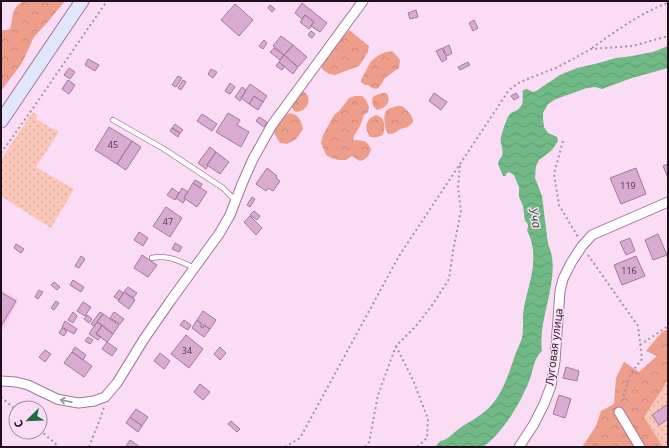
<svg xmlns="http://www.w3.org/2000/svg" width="669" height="448" font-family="'Open Sans',sans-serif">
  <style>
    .built { fill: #fcc6f2 }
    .grass { fill: url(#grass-dots) }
    .forest { fill: url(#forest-crowns) }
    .water { fill: url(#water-waves) }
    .building { fill: #d9abd1; stroke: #a3789b }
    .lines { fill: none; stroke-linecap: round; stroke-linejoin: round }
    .service-casing { stroke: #a1769a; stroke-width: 6 }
    .minor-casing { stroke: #a1769a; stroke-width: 11 }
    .secondary-casing { stroke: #a1769a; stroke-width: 15 }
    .path { stroke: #a991a5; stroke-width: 2; stroke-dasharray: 2 3; stroke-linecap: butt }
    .service { stroke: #fff; stroke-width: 4.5 }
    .minor { stroke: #fff; stroke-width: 9 }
    .secondary { stroke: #e1e6fb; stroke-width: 13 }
    .oneway { stroke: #9b939a }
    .labels { text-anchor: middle; stroke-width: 3; stroke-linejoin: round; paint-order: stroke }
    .number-label { font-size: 9px; fill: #4e374b }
    .street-label { font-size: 11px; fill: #20101e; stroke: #faddf4 }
    .water-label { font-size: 12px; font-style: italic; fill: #194e2d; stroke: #faddf4 }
  </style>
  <defs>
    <pattern id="grass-dots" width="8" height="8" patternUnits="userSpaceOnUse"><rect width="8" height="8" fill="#fbc6ba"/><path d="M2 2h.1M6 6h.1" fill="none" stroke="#d7a99f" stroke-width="1.8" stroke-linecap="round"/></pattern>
    <pattern id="forest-crowns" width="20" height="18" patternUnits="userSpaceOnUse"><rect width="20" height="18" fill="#ef9d8b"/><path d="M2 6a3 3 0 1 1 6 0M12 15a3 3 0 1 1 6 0" fill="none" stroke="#cd8678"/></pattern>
    <pattern id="water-waves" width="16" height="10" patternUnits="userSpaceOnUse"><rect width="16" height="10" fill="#70b886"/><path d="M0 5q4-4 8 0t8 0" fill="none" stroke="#619d73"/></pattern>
  </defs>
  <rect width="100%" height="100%" fill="#faddf4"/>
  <path class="built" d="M1,289l18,11 -18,34z"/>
  <path class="grass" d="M33,112l5,4 -2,3 23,13 -23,35 38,22 -23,39 -50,-32v-37z
    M668,382v65h-12l-20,-32z"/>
  <path class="forest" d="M23,1h42l-19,23 -12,13 -12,26 -21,28v-61h5l4,-1c4,-13 0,-19 13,-28z
    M349,30l20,16 -1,6 -9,14 -24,9 -6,-1 -6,-4 -2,-4 9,-15z
    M392,51l4,4 4,5 -1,8 -14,10 -5,8 -3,3 -5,-1 -4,-3h-3l-4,-3v-2l10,-19 8,-6 7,-3z
    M303,91c17,11 -10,33 -12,12l9,-11z
    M382,93h4c7,8 -1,16 -9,17l-4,-4 -1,-7 2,-3z
    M355,96h7l4,4 3,7 -1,5 -4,3 -4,11 -6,10 -1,4c11,1 13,-1 18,9 -2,7 -4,10 -11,12l-8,-5 -6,4h-7l-8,-2 -5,-3 -5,-12 2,-8 11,-20 5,-4 10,-13z
    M397,106h5c5,4 17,14 7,20 -3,2 -7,2 -10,4 -4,3 -6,4 -11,4 -3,-6 -6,-18 -1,-24 2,-2 7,-3 10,-4z
    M290,113c9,2 11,7 13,16l-7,10 -9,5 -7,-1 -6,-10v-3l10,-14z
    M376,115c10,2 9,12 7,20 -5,2 -8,3 -13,2 -6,-9 -5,-18 6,-22z
    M668,329v51l-24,37 19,30h-81l14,-21 5,-15 13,-7 2,-26 8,-16 15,10 18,-16 -11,-5 16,-19z"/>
  <path class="water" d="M668,46v22l-36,10 -30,11 -7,-2 -8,1 -31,11 -8,5 -5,9v6l1,8 4,6 9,4 1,4 -6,9 -13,10 -3,6 -1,12 7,18 6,48c15,32 -11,74 -6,107 -8,7 -9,19 -12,28 -9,23 -27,54 -47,68h-49l4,-3 2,-3c7,0 14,-9 20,-13 12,-8 25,-14 34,-26 10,-13 15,-29 20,-44 2,-7 6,-13 8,-20 2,-10 0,-21 2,-31 6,-27 16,-51 3,-77 2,-4 1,-7 -2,-9l-2,-15 -4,-9v-10l-5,-12 -5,-3 -2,1 -2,3h-2l-5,-12 1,-4c8,-8 0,-14 2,-23 2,-6 5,-20 10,-24 4,-2 8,-3 10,-7 3,-4 1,-11 2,-16l4,-1 6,3 3,-1 24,-16 17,-7 18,-4 21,-6 16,-2 21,-4z"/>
  <path class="building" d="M302,3l25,20 -7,9 -9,-6 3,-4 -9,-7 -3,4 -7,-6z
    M235,4l18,16 -14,16 -18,-16z
    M270,5l5,4 -3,3 -4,-4z
    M416,10l2,7 -8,2 -2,-6z
    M305,15l9,7 -5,7 -9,-7z
    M474,20l4,8 -5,3 -4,-8z
    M311,31l4,3 -3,4 -4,-3z
    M281,36l12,9 -9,10 -11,-9z
    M264,40l3,3 -4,6 -4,-3z
    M293,45l14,12 -9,10 -14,-12z
    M449,45l3,8 -5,3 -4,-8z
    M274,48l10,7 -4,5 -10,-8z
    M442,48l5,11 -5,3 -6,-11z
    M284,55l14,12 -5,7 -14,-12z
    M88,59l11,6 -4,6 -10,-6z
    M279,62l5,5 -2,3 -6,-4z
    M468,62l2,3 -10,5 -2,-3z
    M69,68l6,4 -5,7 -6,-4z
    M211,69l6,3 -4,6 -5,-4z
    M178,76l4,2 -6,9 -4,-2z
    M68,80l7,5 -6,9 -7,-5z
    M183,80l3,2 -5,8 -3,-2z
    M230,83l5,4 -5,7 -5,-3z
    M250,84l17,12 -4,6 -9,-6 -5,8 -8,-6z
    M242,87l4,3 -6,11 -5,-4z
    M434,93l13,9 -6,8 -12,-9z
    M516,93l3,4 -5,3 -3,-4z
    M254,96l9,6 -5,8 -9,-6z
    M228,113l12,7 -3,5 12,7 -8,15 -25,-15z
    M202,114l15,10 -5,7 -15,-10z
    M259,117l8,5 -3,5 -8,-6z
    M175,124l8,6 -3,3 -8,-5z
    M109,127l23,14 -15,23 -22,-14z
    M172,128l8,5 -2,4 -8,-6z
    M132,141l9,6 -15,23 -9,-6z
    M210,147l6,5 -9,13 1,1 -2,3 -8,-6z
    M216,152l13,10 -9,12 -13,-9z
    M668,164v14l-5,-12z
    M267,168l10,8 -1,2 4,3 -7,10 -5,-3 -2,3 -10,-7z
    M636,168l10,26 -25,10 -11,-26z
    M195,180l7,4 -2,4 -7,-5z
    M193,183l14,9 -10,15 -13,-9z
    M172,188l7,5 -4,7 -8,-5z
    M182,188l6,4 -4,6 1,2 -2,3 -7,-5z
    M252,197l3,2 -5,8 -3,-2z
    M166,207l16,11 -12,19 -17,-11z
    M254,211l6,5 -3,4 -7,-5z
    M250,216l12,12 -6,7 -12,-13z
    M139,232l9,6 -5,8 -9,-6z
    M658,234l9,21 -14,5 -8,-20z
    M630,238l5,13 -9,4 -6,-13z
    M175,243l7,4 -3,5 -7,-3z
    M16,244l8,5 -3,4 -7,-5z
    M142,255l15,10 -9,12 -14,-9z
    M81,256l4,3 -6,9 -4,-2z
    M636,256l9,20 -23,9 -8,-20z
    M73,280l11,7 -3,5 -11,-7z
    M54,282l6,5 -3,3 -6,-5z
    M128,287l9,6 -4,5 -9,-6z
    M39,290l4,2 -5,7 -3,-2z
    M119,290l4,3 -4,7 -5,-3z
    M124,292l11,8 -6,9 -11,-8z
    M2,293l14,8 -15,25v-32z
    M56,301l3,2 -5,7 -3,-2z
    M83,302l8,5 -6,9 -8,-5z
    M203,311l13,9 -6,9 -6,-4 -1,3 -3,-2 2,-2 -5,-4z
    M73,312l4,4 -4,7 -5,-3z
    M100,312l3,2 -9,12 -3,-2z
    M114,312l10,7 -4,5 -10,-6z
    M103,314l16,11 -6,9 -16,-12z
    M87,315l5,4 -3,4 -5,-4z
    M184,320l7,5 -3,5 -8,-5z
    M197,320l5,4 -2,2 3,2 1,-3 6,4 -6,8 -12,-9z
    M65,321l12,8 -3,5 -12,-7z
    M97,322l5,3 -6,9 5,3 -3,3 -9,-6z
    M102,325l11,9 -6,8 -11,-8z
    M62,328l5,3 -3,5 -5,-3z
    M186,335l17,14 -14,19 -18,-14z
    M88,337l5,3 -3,4 -5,-3z
    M107,342l10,7 -5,7 -10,-7z
    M75,347l11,8 -3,5 -11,-8z
    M220,347l6,6 -6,7 -6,-6z
    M45,350l6,4 -6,8 -6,-5z
    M72,352l20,14 -8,11 -20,-14z
    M160,353l10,8 -6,8 -10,-8z
    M566,367l13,4 -2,10 -14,-3z
    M200,384l10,8 -7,8 -9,-8z
    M559,395l12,4 -6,19 -12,-4z
    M668,404v15l-9,6 -7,-10z
    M136,409l12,8 -6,9 -12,-9z
    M130,417l12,9 -4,6 -12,-9z
    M231,421l9,8 -3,3 -9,-8z
    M130,440l10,7h-12l-2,-1z"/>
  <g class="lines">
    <g class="service-casing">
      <path id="service" d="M113,120l51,29 59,39 12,12
        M152,258c15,-4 29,4 43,10"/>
    </g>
    <g class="minor-casing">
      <path id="minor" d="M1,381l15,1 12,3 29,14 10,2 12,2 15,-2 11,-4 12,-14 27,-44 27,-39 48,-66 11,-19 12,-31 11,-25 19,-34 91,-124
        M619,412l21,35
        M519,447l15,-23 10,-20 7,-18 4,-25 5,-70 3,-12 8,-16 11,-17 10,-11 76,-33"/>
    </g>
    <g class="secondary-casing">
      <path id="secondary" d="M1,121l81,-120"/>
    </g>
    <path class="path" d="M592,48c24,-17 48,-35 76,-45
      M563,141l-9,33 5,31 19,32
      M1,153l30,-42 76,-110
      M588,255l50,71 4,33 -11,14 -10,31
      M640,345l28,-19
      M396,346l17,34 15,39 -1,19 -10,9
      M1,397l15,13
      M40,430l19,17
      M89,447c5,-14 11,-26 15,-40
      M285,447l15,-9 99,-182 110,-166 11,-8 38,-15 33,-18 42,-3 35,-10
      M365,447l4,-5 9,-47 18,-49 20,-20 17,-22 16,-25 4,-28 8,-40 -3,-24 2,-22"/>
    <use href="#service" class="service"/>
    <use href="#minor" class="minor"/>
    <use href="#secondary" class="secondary"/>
  </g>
  <defs><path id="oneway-shaft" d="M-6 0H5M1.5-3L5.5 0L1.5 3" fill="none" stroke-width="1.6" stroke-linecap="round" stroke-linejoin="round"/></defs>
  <use class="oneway" href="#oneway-shaft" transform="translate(66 401) rotate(-169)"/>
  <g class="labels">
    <g class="number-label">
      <text x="113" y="148">45</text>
      <text x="628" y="189">119</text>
      <text x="168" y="225">47</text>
      <text x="629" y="274">116</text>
      <text x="187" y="354">34</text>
    </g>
    <g class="street-label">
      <text transform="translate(554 347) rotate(-83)" y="4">Луговая улица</text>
    </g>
    <g class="water-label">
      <text transform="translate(535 218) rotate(77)" y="4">Уча</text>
    </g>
  </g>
  <rect width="669" height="448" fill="none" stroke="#20101e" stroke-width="4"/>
  <g transform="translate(28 420) rotate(247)"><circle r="19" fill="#faddf4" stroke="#a38b9e"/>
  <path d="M0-3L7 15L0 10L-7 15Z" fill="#1d6d3e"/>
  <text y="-6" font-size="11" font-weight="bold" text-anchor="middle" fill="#20101e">С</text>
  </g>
</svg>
